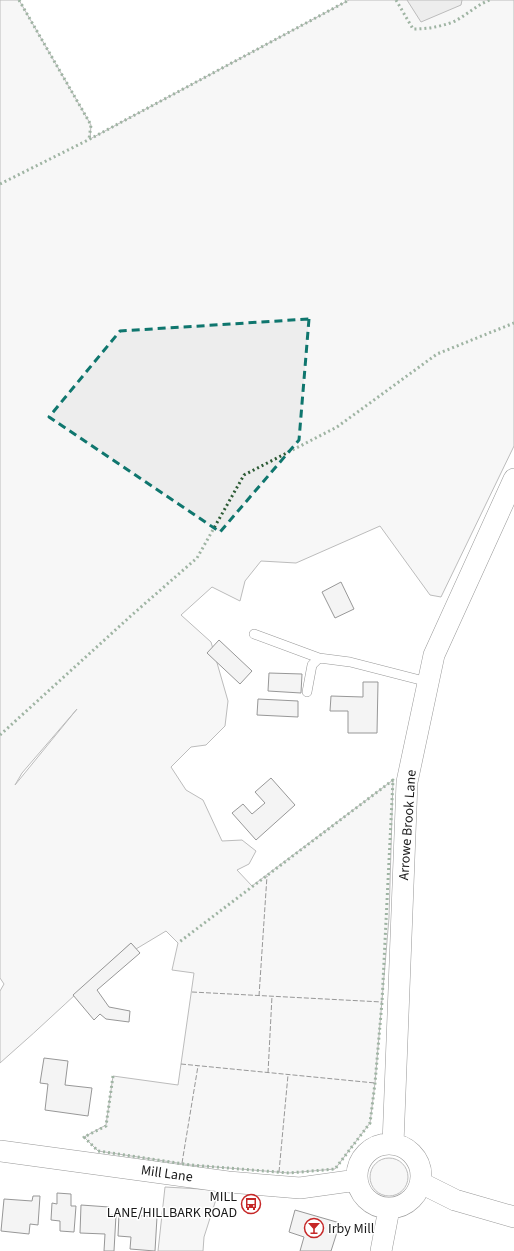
<svg xmlns="http://www.w3.org/2000/svg" width="514" height="1251" font-family="'Source Sans 3',sans-serif">
  <style>
    .green { fill: #ededed; stroke: #6a6a6a; fill-rule: evenodd }
    .water { fill: #d7d7d7; stroke: #6a6a6a }
    .building { fill: #e6e6e6; stroke: #1a1a1a }
    .lines { fill: none; stroke-linecap: round; stroke-linejoin: round }
    .service-casing { stroke: #1a1a1a; stroke-width: 10 }
    .tertiary-casing { stroke: #1a1a1a; stroke-width: 22 }
    .service { stroke: #fff; stroke-width: 9 }
    .tertiary { stroke: #fff; stroke-width: 21 }
    .hedge { stroke: #2b5a34; stroke-width: 3; stroke-dasharray: 2 3; stroke-linecap: butt }
    .fence { stroke: #1a1a1a; stroke-width: 1; stroke-dasharray: 5 2; stroke-linecap: butt }
    .marked { fill: none; stroke: #0f766e; stroke-width: 3; stroke-dasharray: 8 5; stroke-linejoin: round }
    .labels { text-anchor: middle; stroke-width: 3; stroke-linejoin: round; paint-order: stroke }
    .street-label { font-size: 14px; fill: #1a1a1a; stroke: #fff }
    .poi-label { font-size: 14px; fill: #1a1a1a; stroke: #fff; text-anchor: end }
  </style>
  <rect width="100%" height="100%" fill="#fff"/>
  <path class="green" d="M0,0h19l72,125 -1,14 259,-139h165v446l-73,151 -11,-2 -50,-69 -84,37 -35,-2 -16,20 -5,20 -28,-14 -31,28 30,27 17,59 -3,25 -19,19 -15,2 -20,20 15,23 17,10 19,41 20,-1 14,11 -7,13 -12,6 15,16 141,-106 -4,138 -14,165 -5,40 -35,46 -46,4 -98,-8 -93,-14 -14,-14 22,-12 7,-49 65,9 16,-112 -22,-3 6,-27 -12,-12 -30,18 -5,-6c-44,40 -86,81 -131,120v-72l4,-7 -4,-6zM77,709l-62,76 7,-12z
    M370 1177a19 19 0 1 1 38 0a19 19 0 1 1-38 0Z
    M165,1187l54,3 -15,47 -1,14h-45z"/>
  <path class="water" d="M407,0h55l-1,5 -40,17z"/>
  <path class="building" d="M341,582l13,27 -19,9 -13,-26z
    M219,640l33,31 -12,13 -33,-31z
    M269,673l33,1 -1,19 -33,-2z
    M363,682h15l-1,51h-29v-22h-18l1,-15 32,1z
    M258,699l40,2v16l-41,-2z
    M271,778l24,27 -39,35 -24,-27 11,-9 9,10 13,-11 -10,-11z
    M131,943l9,10 -43,37 12,17 21,4 -1,11 -23,-3 -6,-5 -6,6 -21,-25z
    M44,1058l24,3 -3,24 27,3 -4,28 -43,-6 3,-26 -8,-1z
    M57,1193l14,1v12h5l-2,26 -14,-1v-10l-9,-1 1,-17 5,1z
    M33,1196h7l-2,29 -8,-1 -1,10 -28,-3 3,-32 28,2z
    M81,1205l28,2 -1,8h8l-2,36h-10l1,-17 -25,-1z
    M295,1210l45,13 -9,28h-31l4,-14 -15,-5z
    M119,1214l38,3 -2,34 -25,-2 1,-12 -13,-1z"/>
  <g class="lines">
    <g class="service-casing">
      <path id="service" d="M254,634l65,24
        M307,692l5,-27 7,-7 31,4 78,20"/>
    </g>
    <g class="tertiary-casing">
      <path id="tertiary" d="M393,1144l14,-362 27,-127 80,-176
        M357 1176a32 32 0 1 1 64 0a32 32 0 1 1-64 0Z
        M0,1151l228,31 72,6 57,-8
        M421,1183l34,17 59,17
        M381,1251l8,-42"/>
    </g>
    <use href="#service" class="service"/>
    <use href="#tertiary" class="tertiary"/>
    <path class="hedge" d="M19,0l72,125 -2,14
      M396,0l17,29c14,0 26,-2 40,-7 13,-6 23,-17 37,-22
      M0,184l90,-45 259,-139
      M0,735l133,-121 64,-56 47,-83 93,-48 100,-73 77,-31
      M113,1076l-7,50 -22,11 14,14 93,14 98,8 46,-4 35,-46 5,-40 7,-81 11,-222 -215,163"/>
    <path class="fence" d="M192,992l190,10
      M259,996l8,-120
      M181,1064l194,19
      M268,1073l4,-77
      M182,1163l16,-97
      M279,1172l9,-97"/>
  </g>
  <path d="M0 0H514V1251H0ZM309,319l-10,121 -79,92 -171,-115 71,-86z" fill="#fff" fill-opacity=".55" fill-rule="evenodd"/>
  <path class="marked" d="M309,319l-10,121 -79,92 -171,-115 71,-86z"/>
  <defs>
    <g id="bus-ring" transform="scale(1)"><circle r="9.5" fill="#fff" stroke="#c62828" stroke-width="1.5"/><path d="M-5-6H5V4H4V6H2V4H-2V6H-4V4H-5ZM-3.5-4V0h7V-4ZM-3.5 1.2v1.5H-2V1.2ZM2 1.2v1.5H3.5V1.2Z" fill="#c62828"/></g>
    <g id="bar-ring" transform="scale(1)"><circle r="9.5" fill="#fff" stroke="#c62828" stroke-width="1.5"/><path d="M-6-5H6L.8 .8V4.5H3.5V6h-7V4.5H-.8V.8Z" fill="#c62828"/></g>
  </defs>
  <g fill-rule="evenodd">
    <use href="#bus-ring" x="251" y="1204"/>
    <use href="#bar-ring" x="314" y="1228"/>
  </g>
  <g class="labels">
    <g class="street-label">
      <text transform="translate(407 825) rotate(-86)" y="5">Arrowe Brook Lane</text>
      <text transform="translate(167 1173) rotate(8)" y="5">Mill Lane</text>
    </g>
    <g class="poi-label">
      <text x="237" y="1201">MILL<tspan x="237" dy="16">LANE/HILLBARK ROAD</tspan></text>
      <text x="328" y="1233" text-anchor="start">Irby Mill</text>
    </g>
  </g>
</svg>
